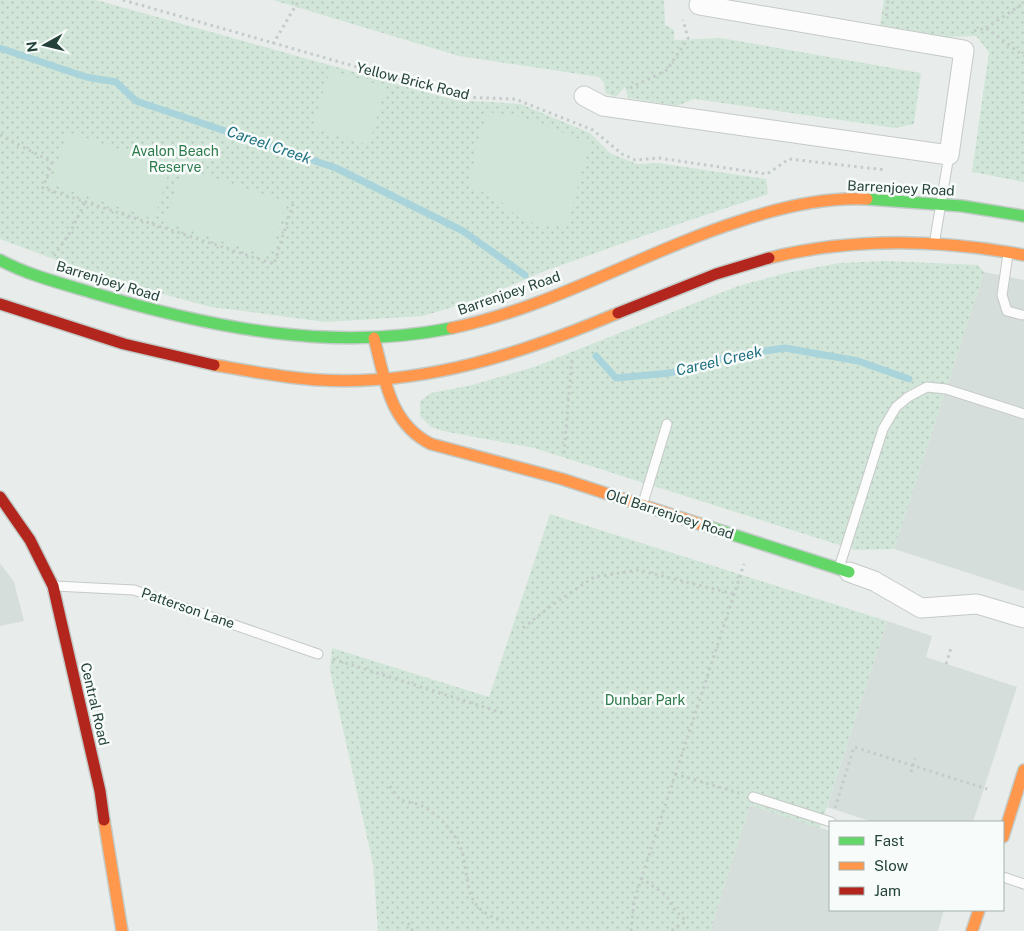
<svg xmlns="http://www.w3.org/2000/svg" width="1024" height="931" font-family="'Public Sans',sans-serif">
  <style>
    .built { fill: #d6dedb }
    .green { fill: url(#green-dots) }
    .pitch { fill: #d1e6d8 }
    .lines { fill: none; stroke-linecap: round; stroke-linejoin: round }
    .stream { stroke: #a9d4db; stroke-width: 7 }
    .lane-casing { stroke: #c5cac8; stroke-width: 11 }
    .street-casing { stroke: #c5cac8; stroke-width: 21 }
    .fast-casing { stroke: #c3cbc8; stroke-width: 14 }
    .slow-casing { stroke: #c3cbc8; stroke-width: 14 }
    .jam-casing { stroke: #c3cbc8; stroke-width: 14 }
    .path { stroke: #c3ccca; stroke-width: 3; stroke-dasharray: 2.5 4; stroke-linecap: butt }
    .lane { stroke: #fcfcfc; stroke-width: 9 }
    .street { stroke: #fcfcfc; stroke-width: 19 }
    .fast { stroke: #63d668; stroke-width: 11 }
    .slow { stroke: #ff974d; stroke-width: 11 }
    .jam { stroke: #b3261e; stroke-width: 11 }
    .labels { text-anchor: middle; stroke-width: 5; stroke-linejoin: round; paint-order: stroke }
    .street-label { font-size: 14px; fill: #24423a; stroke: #f7fbf9 }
    .park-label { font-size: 14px; fill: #2d7a4b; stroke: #f7fbf9 }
    .water-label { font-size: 15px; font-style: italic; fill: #1c6f80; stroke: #f7fbf9 }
  </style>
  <defs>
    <pattern id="green-dots" width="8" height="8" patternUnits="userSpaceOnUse" patternTransform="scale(1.25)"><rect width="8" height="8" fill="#d1e6d8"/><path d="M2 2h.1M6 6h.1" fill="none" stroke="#b3c6ba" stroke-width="1.8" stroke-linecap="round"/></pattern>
  </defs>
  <rect width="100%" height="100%" fill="#e8edeb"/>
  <path class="built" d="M984,272l40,8v311l-130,-42z
    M0,563l14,19 10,39 -24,5z
    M887,621l45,15 -6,21 91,30 -44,135h-100l-46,-15z
    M750,805l80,26v79h114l-6,21h-228z"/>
  <path class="green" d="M0,0h96l359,100 66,4 69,29 20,20 27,11 21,-1 108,16 2,15 -125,42 -98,35 -66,28 -56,17 -97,6 -115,-15 -104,-28 -107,-40z
    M273,0h391l1,25 9,5v10l47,-2 200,35 -7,51 -19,4 -201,-29 -17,7 -49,-8 -3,-11 -9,10 -11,-4 -1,-10 -5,-6 -140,-21z
    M884,0h140v182l-52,-10 17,-120 -13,-16 -30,1 -66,-12z
    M886,261l92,4 6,7 -90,277 -39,1 -321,-102 -91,-17 -12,-4 -11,-11v-15l11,-8 41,-8 62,-18 204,-81 48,-13 53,-10z
    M550,514l337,107 -67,207 -70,-23 -40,126h-332l-5,-67 -43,-193 2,-23 157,49z"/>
  <path class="pitch" d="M330,70l56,17 -17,58 -57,-17z
    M488,112l37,6 65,25 -24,85 -17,-5 -4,8 -21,-14 -16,-6 -3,-7 -38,-20 9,-25 -3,-2z
    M68,132l103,34 -17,53 -103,-35z
    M183,168l104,34 -18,54 -104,-34z"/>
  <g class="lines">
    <path class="stream" d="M0,48l86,29 30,5 20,19 200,67 127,63 62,44
      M596,356l20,22 54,-5 60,-17 55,-8 73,13 51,18"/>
    <g class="lane-casing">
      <path id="lane" d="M935,239l14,-84
        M1008,254l-6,41 5,16 15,4
        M643,503l24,-79
        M839,568l44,-139 13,-22 12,-10 19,-10 19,2 78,25
        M55,586l79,4 184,64
        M753,797l78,25
        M1003,877l21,7"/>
    </g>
    <g class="street-casing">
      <path id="street" d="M584,96l19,10 346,49 15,-105 -265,-45
        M849,572l25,9 47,27 56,-4 47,14"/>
    </g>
    <g class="fast-casing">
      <path id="fast" d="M867,199l95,7 62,10
        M0,260c30,16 64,24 97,34 115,34 236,58 355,34
        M709,527l140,45"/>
    </g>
    <g class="slow-casing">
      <path id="slow" d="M769,258c85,-21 169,-19 255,-3
        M452,328c101,-21 191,-76 288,-107 41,-14 84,-24 127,-22
        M374,338c11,41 15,85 57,106l131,35 147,48
        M214,365c35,6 71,13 106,15 105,6 203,-27 298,-67
        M104,820l18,111
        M1003,837l21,-67
        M972,931l7,-21"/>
    </g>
    <g class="jam-casing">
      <path id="jam" d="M0,304l124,40 90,21
        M618,313l98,-39 53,-16
        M0,497l30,43 23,46 47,205 4,29"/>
    </g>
    <path class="path" d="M123,0l339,97 53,2 78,31 29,24 13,6 24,-2 108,16 22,-15 97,11
      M886,16l2,-16
      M986,28l38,-25
      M974,31l12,-3 38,28
      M273,44l26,-44
      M630,88l37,-18 21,-32 -5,-18
      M0,135l52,27 -9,26 231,76 19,-60
      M54,256l17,-25 14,-29
      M564,453l8,-95
      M523,628l29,-23 42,-28 44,-7 96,24
      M333,659l173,55
      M946,664l5,-16
      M911,772l4,-14
      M675,774l64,19
      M390,786l10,14c7,2 16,3 22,6 17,8 37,31 41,49 7,33 2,54 40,66
      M835,808l19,-61 133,42
      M641,878l25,17 8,14 12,12 -15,10
      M408,923l5,8
      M631,931l3,-30 110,-337"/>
    <use href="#lane" class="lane"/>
    <use href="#street" class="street"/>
    <use href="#fast" class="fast"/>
    <use href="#slow" class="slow"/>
    <use href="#jam" class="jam"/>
  </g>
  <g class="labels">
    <g class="street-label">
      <text transform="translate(413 81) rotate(14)" y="5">Yellow Brick Road</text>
      <text transform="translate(901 188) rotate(3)" y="5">Barrenjoey Road</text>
      <text transform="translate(108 281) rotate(17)" y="5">Barrenjoey Road</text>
      <text transform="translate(509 293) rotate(-19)" y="5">Barrenjoey Road</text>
      <text transform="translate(670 514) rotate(18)" y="5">Old Barrenjoey Road</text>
      <text transform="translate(188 608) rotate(19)" y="5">Patterson Lane</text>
      <text transform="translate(95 704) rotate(77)" y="5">Central Road</text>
    </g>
    <g class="park-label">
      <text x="175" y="156">Avalon Beach<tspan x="175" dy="16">Reserve</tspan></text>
      <text x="645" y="705">Dunbar Park</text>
    </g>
    <g class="water-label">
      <text transform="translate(269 145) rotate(19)" y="5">Careel Creek</text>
      <text transform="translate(719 361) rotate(-13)" y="5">Careel Creek</text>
    </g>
  </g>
  <rect x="829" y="821" width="175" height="90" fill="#f7fbf9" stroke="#a3b1ad"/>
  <rect x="839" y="837" width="25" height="8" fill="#63d668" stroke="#a3b1ad"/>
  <text x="874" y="846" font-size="15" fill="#24423a">Fast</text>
  <rect x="839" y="862" width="25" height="8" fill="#ff974d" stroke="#a3b1ad"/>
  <text x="874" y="871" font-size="15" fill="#24423a">Slow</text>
  <rect x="839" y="887" width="25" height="8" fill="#b3261e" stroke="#a3b1ad"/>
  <text x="874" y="896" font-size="15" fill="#24423a">Jam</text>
  <g transform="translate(45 45) rotate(262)" stroke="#f7fbf9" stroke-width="4" paint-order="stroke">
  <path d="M0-4L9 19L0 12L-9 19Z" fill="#24423a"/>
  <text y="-8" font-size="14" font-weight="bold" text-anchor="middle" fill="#24423a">N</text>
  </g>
</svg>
